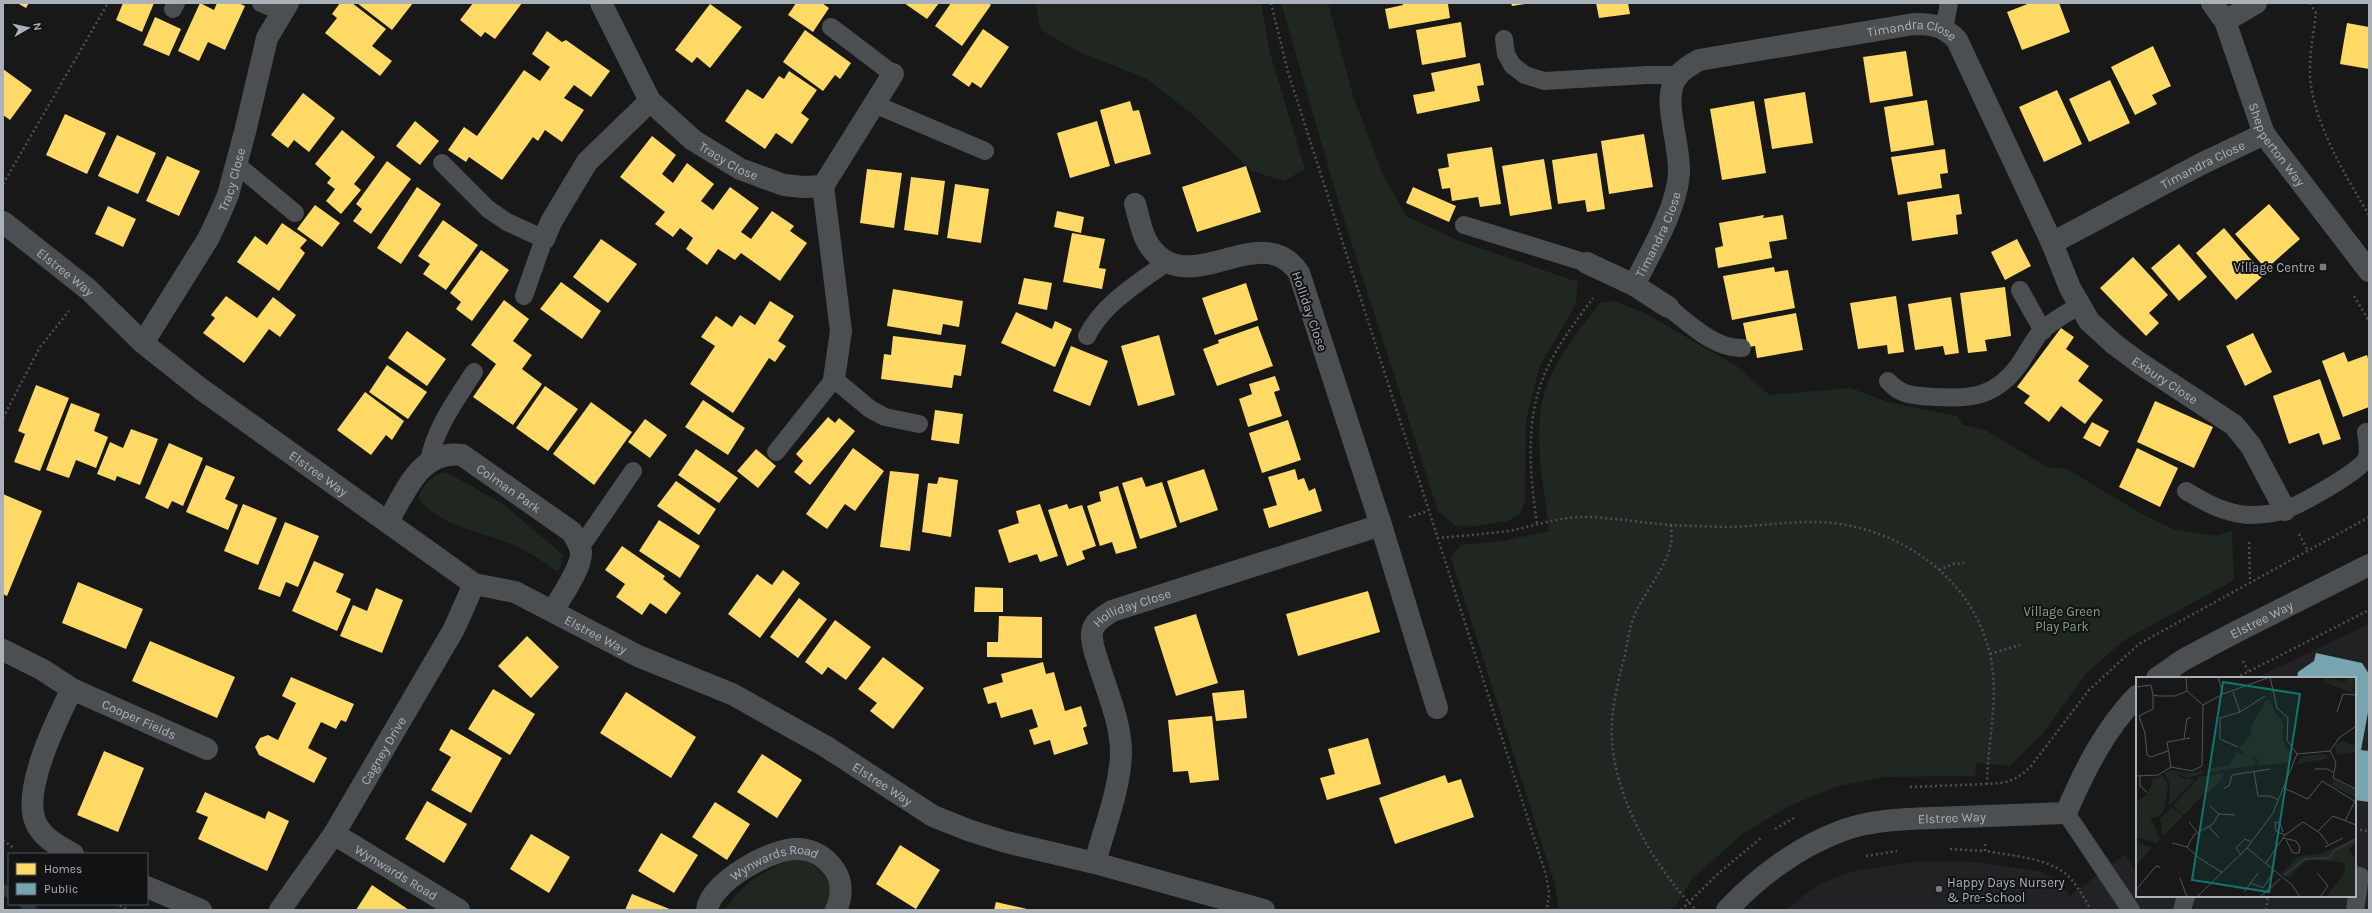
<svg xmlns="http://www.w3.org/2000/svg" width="2372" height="913" font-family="Karla,sans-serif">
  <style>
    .built { fill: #222224 }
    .green { fill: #202720 }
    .homes { fill: #ffd966 }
    .public { fill: #76a5af }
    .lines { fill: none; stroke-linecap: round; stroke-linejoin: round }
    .stream { stroke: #2b363a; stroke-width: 10 }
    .path { stroke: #4e4f53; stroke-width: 2.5; stroke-dasharray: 2 3; stroke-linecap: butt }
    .lane { stroke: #4c4f51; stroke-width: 18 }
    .street { stroke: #4c4f51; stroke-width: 22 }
    .poi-dot { fill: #777b81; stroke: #121314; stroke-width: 1.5 }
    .labels { text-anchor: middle; stroke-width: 4; stroke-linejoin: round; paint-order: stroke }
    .street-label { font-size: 13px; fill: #aab1b9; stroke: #121314 }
    .poi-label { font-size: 13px; fill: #aab1b9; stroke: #121314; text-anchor: end }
    .park-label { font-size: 13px; fill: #85a481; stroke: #121314 }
    .inset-river { fill: none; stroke: #2b363a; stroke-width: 2 }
    .inset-road { fill: none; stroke: #525558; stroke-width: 1 }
    .view { fill: #0f766e; fill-opacity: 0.15; stroke: #0f766e; stroke-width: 2 }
    .inset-edge { fill: none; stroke: #aab1b9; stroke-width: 2 }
  </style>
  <rect width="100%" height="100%" fill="#181818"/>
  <path class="built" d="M2369,624v286h-582l17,-15 20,-13 34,-12 64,-9 57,1 62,10 18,10 11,14 55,-42 12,20v22h218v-218h-99z"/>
  <path class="green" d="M1035,3h226l9,50 35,116 -21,12 -32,-10 -60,-57 -45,-35 -68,-27 -38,-22z
    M1281,3h47l25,93 30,79 23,41 53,25 119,41 -2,22 -37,64 -13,52 -1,81 -5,13 -13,7 -31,5h-20l-18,-15 -97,-301z
    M1614,301l31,12 93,54 31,28 81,-7 41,15 66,13 6,9 22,5 62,37 20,2 75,45 31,15 43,7 16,-5 2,49 -111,61 -37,33 -43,59 -33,33 -33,-3 -2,13 -91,1 -49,10 -48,20 -46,28 -49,44 -15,25 -8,6h-110l-4,-25 -104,-328 10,-12 42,-4 46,-10c-4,-40 -14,-81 -8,-122 5,-38 36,-77 59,-106z
    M446,472l57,32 60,51 -3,14 -3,2c-13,-8 -26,-18 -39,-24 -34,-16 -76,-18 -100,-49 5,-13 14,-24 28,-26z
    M801,858c22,11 38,28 24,52h-100c14,-25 49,-47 76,-52z"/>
  <path class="homes" d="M17,3h12l-3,5z
    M123,3h31l-12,29 -26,-12z
    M200,3l14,7 3,-7h21l7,3 -20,44 -17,-8 -9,19 -21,-10z
    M340,3h12l34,26 -14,17 20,15 -12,15 -55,-43 12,-15 -5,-4z
    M357,3h56l-21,27z
    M473,3h49l-27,36 -10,-7 -4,5 -21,-17z
    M796,3h26l7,5 -16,24 -25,-17z
    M904,3h35l-12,16z
    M951,3h37l3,2 -29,41 -27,-20z
    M1402,3h50l-4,1 2,14 -61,11 -4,-20 18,-4z
    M1511,3h14v1l-13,2z
    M1596,3h32l2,11 -31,4z
    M2030,3h29l11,29 -48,18 -15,-38z
    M710,4l32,23 -32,41 -13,-11 -5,6 -17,-13z
    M155,17l26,12 -12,27 -26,-11z
    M1461,22l5,35 -44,8 -6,-35z
    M2347,23l22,4v42l-29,-5z
    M983,29l26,18 -28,41 -9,-6 -3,5 -17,-12z
    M805,30l46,33 -11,16 -5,-4 -12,16 -40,-29z
    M547,31l15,11 4,-2 44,31 -19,26 -17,-12 -10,13 20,12 -22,32 -17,-12 -7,11 -5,-4 -31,43 -33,-23 -3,5 -18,-12 16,-23 13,9 47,-66 16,11 10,-14 -18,-13z
    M2153,46l18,40 -19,9 5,9 -22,11 -24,-48z
    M1906,51l7,45 -43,7 -7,-46z
    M1480,63l4,22 -7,1 3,15 -63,13 -4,-19 22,-4 -4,-18z
    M3,69l29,21 -22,30 -7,-5z
    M789,71l28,19 -16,23 8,6 -17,25 -16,-11 -11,16 -40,-28 22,-32 16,10 16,-23 5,3z
    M2110,80l20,43 -41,19 -20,-43z
    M2057,90l25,54 -38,18 -25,-55z
    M1805,92l8,51 -41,6 -8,-50z
    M303,93l32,25 -26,34 -15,-12 -6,8 -17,-13z
    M1927,100l7,45 -43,7 -7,-45z
    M1130,101l3,10 6,-1 12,44 -36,10 -15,-54z
    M1754,101l12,72 -44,7 -12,-71z
    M65,114l41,19 -19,41 -41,-19z
    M415,121l24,20 -19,24 -24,-19z
    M1097,121l13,45 -40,12 -13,-45z
    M342,130l33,27 -21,27 7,6 -20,24 -15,-13 9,-12 -8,-6 4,-5 -16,-14z
    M1644,134l9,53 -44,7 -8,-53z
    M117,135l39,18 -18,41 -40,-18z
    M652,136l24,19 -14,19 11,9 14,-20 27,21 -13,17 12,9 17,-23 29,21 -18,24 10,7 21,-28 22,15 -4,5 17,12 -27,38 -39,-28 -6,7 -17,-11 -11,16 -21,-16 7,-11 -13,-10 -7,9 -18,-13 10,-12 -45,-35z
    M1492,147l9,57 -21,3 -2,-10 -26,4 -2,-13 -8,1 -4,-20 11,-2 -2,-13z
    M1945,149l3,24 -8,1 2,14 -44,7 -7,-38z
    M1597,153l8,56 -18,3 -2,-12 -27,4 -6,-44z
    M167,156l33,15 -21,45 -33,-15z
    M1544,159l8,50 -42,7 -8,-50z
    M387,161l24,18 -40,55 -18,-13 9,-12 -6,-5z
    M1246,166l15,46 -64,20 -15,-45z
    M867,169l35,4 -8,55 -34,-5z
    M911,177l34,4 -7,54 -34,-5z
    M955,184l34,5 -8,54 -34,-5z
    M417,187l24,17 -40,60 -24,-16z
    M1413,187l43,19 -7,16 -43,-19z
    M1959,194l3,20 -6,1 2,19 -46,7 -5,-39z
    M2269,204l31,35 -34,30 -31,-35z
    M315,205l25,18 -18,24 -25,-18z
    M108,206l28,13 -13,28 -28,-13z
    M1057,211l27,6 -3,16 -27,-6z
    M1764,215l-1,3 20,-3 4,24 -18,3 3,16 -54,10 -3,-20 8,-2 -4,-23z
    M443,220l35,25 -32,45 -23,-16 7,-10 -12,-8z
    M282,223l25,17 -7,8 5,5 -26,38 -42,-29 18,-26 12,9z
    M2224,228l40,47 -28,25 -40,-47z
    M1072,233l33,6 -6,29 7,1 -4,20 -39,-7z
    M601,239l36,25 -29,39 -35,-26z
    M2017,239l14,27 -26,14 -14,-28z
    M2179,244l28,33 -28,24 -28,-33z
    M481,250l28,20 -37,51 -16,-12 5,-7 -11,-9z
    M2133,257l35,38 -19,18 10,10 -13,13 -46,-48z
    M1774,267l1,5 13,-2 7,38 -63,12 -9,-44z
    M1024,278l28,5 -5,27 -29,-6z
    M561,282l40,29 -19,28 -42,-30z
    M1246,283l12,37 -43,15 -13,-37z
    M2005,287l6,49 -26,4 2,11 -19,2 -8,-60z
    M893,289l70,12 -4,26 -16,-3 -2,11 -54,-9z
    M226,296l31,22 16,-21 23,18 -16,22 -11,-8 -25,34 -41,-30 12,-15 -4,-3z
    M1896,296l8,56 -16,2 -1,-9 -29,4 -8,-46z
    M1951,297l8,56 -14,2 -2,-9 -28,4 -7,-46z
    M504,300l25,19 -16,22 19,14 -10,14 20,15 -29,41 -40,-28 23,-33 -25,-19z
    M770,301l24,15 -16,25 8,5 -11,16 -6,-4 -36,55 -43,-29 25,-38 -14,-9 15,-21 16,11 8,-12 15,10z
    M1016,312l36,17 3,-8 17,8 -17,38 -54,-24z
    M1796,313l7,37 -46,8 -2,-12 -7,1 -5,-24z
    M1258,326l15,40 -56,20 -14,-37 16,-6 -1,-3z
    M2061,328l13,9 -8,12 23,17 -11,15 25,19 -18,24 -24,-18 -12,16 -25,-19 6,-7 -13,-9z
    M407,331l39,28 -19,27 -39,-28z
    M2253,333l19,39 -27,14 -19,-40z
    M1159,335l16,60 -37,11 -17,-60z
    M893,336l73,9 -5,31 -7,-1 -2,13 -71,-9 3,-25 7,1z
    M1071,346l37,15 -18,45 -37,-15z
    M2344,352l4,10 19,-7 2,7v45l-26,10 -21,-56z
    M387,365l40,27 -19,27 -39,-27z
    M1275,376l5,14 -6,2 8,24 -34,11 -9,-28 13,-5 -3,-10z
    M2320,379l21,60 -18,6 -4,-12 -30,11 -16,-48z
    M36,385l33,13 -29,73 -26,-9 11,-28 -7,-3z
    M545,386l33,23 -30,42 -32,-23z
    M365,392l39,29 -12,19 -6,-5 -15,20 -34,-25z
    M703,400l42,28 -17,27 -43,-28z
    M2155,401l58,26 -19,41 -57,-26z
    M591,402l41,30 -38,53 -41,-31z
    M71,403l29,11 -6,17 14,6 -12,31 -20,-8 -7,18 -23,-8z
    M935,410l28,4 -4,30 -28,-4z
    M828,417l7,6 4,-5 16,13 -45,54 -16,-13 9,-11 -7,-7z
    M645,419l22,16 -17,23 -22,-16z
    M1288,420l13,40 -39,13 -13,-40z
    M2092,422l17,9 -9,16 -17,-9z
    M131,429l27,10 -18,46 -23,-9 -2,5 -18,-7 13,-32 13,6z
    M169,443l34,15 -20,48 -11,-5 -4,8 -23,-11z
    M853,448l31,23 -29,40 -10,-7 -18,25 -21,-15z
    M2137,448l41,20 -18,39 -41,-20z
    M696,449l42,29 -19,25 -41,-28z
    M756,449l20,17 -18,22 -21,-17z
    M206,465l29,12 -10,22 13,6 -10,25 -42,-18z
    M1204,469l14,41 -38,13 -13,-42z
    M1295,469l3,11 6,-2 5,13 6,-3 7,23 -53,17 -6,-19 14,-4 -9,-28z
    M890,471l29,3 -9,77 -30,-4z
    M939,477l19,3 -7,57 -29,-5 6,-49 9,1z
    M1142,477l4,10 16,-5 15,45 -37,12 -18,-56z
    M676,481l40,28 -17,26 -42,-29z
    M1118,486l19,62 -21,6 -4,-12 -12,4 -13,-40 14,-5 -2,-9z
    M3,494l39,17 -35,85 -4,-2z
    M243,504l34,14 -19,47 -34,-14z
    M1040,504l18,52 -18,6 -3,-8 -28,9 -11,-33 21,-7 -3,-12z
    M1067,504l2,5 13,-4 14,41 -14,5 3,8 -18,7 -19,-56z
    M659,520l41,26 -20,32 -41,-27z
    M285,522l34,14 -21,51 -12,-5 -6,15 -22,-8z
    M622,546l43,30 -2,3 18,14 -15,21 -16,-11 -8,12 -26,-18 9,-13 -20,-14z
    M314,561l30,13 -8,18 15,7 -14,32 -45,-20z
    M783,570l17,13 -40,55 -32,-24 29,-40 15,11z
    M78,582l65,27 -17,40 -64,-26z
    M975,587l28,1v24h-29z
    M376,588l27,12 -21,53 -42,-17 13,-31 14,6z
    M1368,591l12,41 -82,24 -12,-42z
    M799,598l28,21 -29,39 -28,-21z
    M1196,614l22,69 -42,13 -22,-69z
    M999,616l43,1v41l-55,-1v-15h11z
    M835,620l36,27 -25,33 -18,-13 -6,8 -17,-13z
    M527,636l32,31 -28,31 -33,-32z
    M150,641l85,36 -18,41 -85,-37z
    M883,657l41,31 -31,41 -23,-18 7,-8 -19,-14z
    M1043,662l3,12 8,-2 11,39 16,-5 6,20 -4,2 5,16 -34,11 -4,-15 -16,5 -5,-15 9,-3 -6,-18 -31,9 -5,-16 -8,2 -5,-16 20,-6 -2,-8z
    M291,677l63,27 -8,18 -5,-2 -5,9 -15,-7 -13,26 19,10 -13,25 -55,-28 -4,-8 5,-9 8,-3 10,5 18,-37 -14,-7z
    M493,689l42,25 -25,41 -42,-26z
    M1244,690l3,28 -31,3 -4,-28z
    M626,692l70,45 -25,41 -71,-45z
    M1212,716l7,64 -29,3 -2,-12 -15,1 -5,-52z
    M451,729l51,29 -31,55 -40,-23 20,-33 -12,-7z
    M1368,738l13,46 -54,16 -7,-22 15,-4 -7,-25z
    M104,751l40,17 -26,64 -41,-17z
    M762,754l40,26 -25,38 -40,-26z
    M1445,775l3,8 13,-4 13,38 -79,27 -16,-46z
    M205,792l60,27 3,-8 21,10 -22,50 -69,-32 10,-22 -12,-5z
    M427,801l40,23 -23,39 -39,-24z
    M715,802l35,22 -23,36 -35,-23z
    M661,833l37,22 -24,38 -36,-22z
    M531,834l39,23 -21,36 -39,-24z
    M900,845l40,25 -24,39 -40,-25z
    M372,885l37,25h-53z
    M632,894l40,16h-47z
    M996,902l31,7v1h-33z"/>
  <path class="public" d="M2316,653l46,10 7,11v33l-8,43 8,1v51l-14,-2v-122h-58l1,-6 16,-11z"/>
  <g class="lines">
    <path class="stream" d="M3,889l6,4
      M24,904l8,6"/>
    <path class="path" d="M1271,3l17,69 258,803 3,18 -2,17
      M2310,3l6,10c-2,18 -6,37 -6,55 -2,46 36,109 59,147
      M3,184l105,-181
      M2354,296l15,25
      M3,418l37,-71 29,-36
      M1409,517l19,-6
      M1537,523c-7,-45 -12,-101 6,-145 10,-27 33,-57 50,-80
      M1671,525c0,6 1,13 0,18 -4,25 -29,51 -38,76 -4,12 -6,24 -8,36 -6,21 -11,43 -13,65 -5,66 39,144 84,190
      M2299,534l8,15
      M1437,538c23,-2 47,-4 71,-7 28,-5 51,-15 81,-14 27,1 55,6 82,8 17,1 35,1 53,2 28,0 57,-5 86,-5 72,-1 146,41 173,110 21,52 5,98 4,152 21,-1 29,-3 44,-18l58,-76 50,-46 230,-127
      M2249,542l1,41
      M1939,570l14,-6 11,-1
      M1990,654l30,-9
      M2243,661l5,10
      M2236,678l133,-68
      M1910,787l77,-3v1
      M1775,829l19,-11
      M2355,829l14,2
      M3,840l12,9
      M1985,844v7c24,4 62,7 81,23 11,10 18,24 25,36
      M1950,849l35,2
      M1866,856l31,-5
      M115,904l12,5
      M1681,910l39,-38 41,-34
      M2266,910l2,-14"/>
    <path class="lane" d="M261,3l21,9
      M173,9l3,-6
      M831,27l62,47
      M1944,29l5,-26
      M1504,39l2,15 6,11 13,10 19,6 103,-6h31
      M874,104l111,47
      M442,163l46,46 19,13 37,17 -20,57
      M236,164l59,49
      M1464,225l123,38
      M2020,290l23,41
      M1668,307c21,16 46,42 74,41
      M1087,336c16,-33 52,-53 81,-75
      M1888,381c13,15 27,15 47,16 36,2 60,0 83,-31 7,-10 13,-21 20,-31 11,-13 28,-21 42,-30
      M776,452l58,-73 36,30 15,8 34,7
      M429,461c6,-33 27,-61 45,-89
      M2186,491c20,12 38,22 62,24 11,0 26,-1 36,-5 14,-4 77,-39 82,-51 4,-8 1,-18 0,-27
      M580,548l53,-77
      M2066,813l65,97
      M2182,910l4,-14
      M2355,910l5,-34 -5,-1"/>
    <g class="street">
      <path id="s1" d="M601,3l49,98 43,39 47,29 44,16 19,2 20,-1 18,145 -7,48"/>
      <path id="s2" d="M2212,3l13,18 39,113 105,137"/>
      <path d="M2225,21l31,-18"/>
      <path d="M823,186l70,-112"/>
      <path d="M1135,204c4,12 6,30 14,41 39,59 112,-29 150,28l82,252 56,183"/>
      <path id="s3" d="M3,222l86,68 54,53 58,46 273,195 41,8 123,64 94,38 93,52 108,70 35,14 38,12 89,21 169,47"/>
      <path d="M544,239l7,-17 36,-60 63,-61"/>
      <path id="s4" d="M2052,243l18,45 19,33 25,23 27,20 93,61 17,21 34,64"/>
      <path d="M1587,263l47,22 34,22"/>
      <path id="s5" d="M1634,285c16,-32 43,-76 45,-112 1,-26 -13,-64 -7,-85 3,-14 15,-21 27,-28l215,-36c19,0 30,2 43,16l95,203 149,-79 63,-30"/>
      <path id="s6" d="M143,343l65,-104 11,-23 9,-21 17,-63 22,-94 21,-35"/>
      <path id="s7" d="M388,521c19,-31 32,-71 74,-66l110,77c3,6 8,12 9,20 1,16 -20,44 -28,59"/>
      <path id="s8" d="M3,650l40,20 29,19 135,60"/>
      <path id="s9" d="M2157,678l26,-18 47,-25 139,-70"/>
      <path d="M72,689c-15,30 -51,102 -36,134 7,15 22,23 37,31"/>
      <path id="s10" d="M334,834l125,76"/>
      <path id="s11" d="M1095,863c9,-35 25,-73 26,-110 0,-31 -14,-61 -23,-91 -3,-9 -7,-19 -6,-29 1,-11 12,-17 20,-22l269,-86"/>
      <path d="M147,887l54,23"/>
      <path id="s12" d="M280,910l54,-76 120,-205 20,-45"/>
      <path id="s13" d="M707,910c3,-28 66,-63 92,-61 16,1 26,8 35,20 9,12 8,29 2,41"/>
      <path id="s14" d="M1727,910c31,-33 71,-63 114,-79 28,-11 62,-12 92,-13 44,-2 89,-3 133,-5 18,-42 39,-84 71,-117"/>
    </g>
  </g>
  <g class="poi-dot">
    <rect x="2319" y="263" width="8" height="8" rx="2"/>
    <circle cx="1939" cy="889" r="4"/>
  </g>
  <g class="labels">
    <g class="street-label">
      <text dy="5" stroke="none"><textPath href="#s5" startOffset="464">Timandra Close</textPath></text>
      <text dy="5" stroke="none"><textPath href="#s2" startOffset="157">Shepperton Way</textPath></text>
      <text dy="5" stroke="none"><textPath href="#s1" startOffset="209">Tracy Close</textPath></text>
      <text dy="5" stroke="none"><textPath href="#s5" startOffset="907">Timandra Close</textPath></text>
      <text dy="5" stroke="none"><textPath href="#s6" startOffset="187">Tracy Close</textPath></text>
      <text dy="5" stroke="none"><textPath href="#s5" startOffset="56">Timandra Close</textPath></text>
      <text dy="5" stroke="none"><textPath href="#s3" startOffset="80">Elstree Way</textPath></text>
      <text transform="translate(1310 311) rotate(71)" y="5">Holliday Close</text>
      <text dy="5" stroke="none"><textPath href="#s4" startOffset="183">Exbury Close</textPath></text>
      <text dy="5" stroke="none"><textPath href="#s3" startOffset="404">Elstree Way</textPath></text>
      <text dy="5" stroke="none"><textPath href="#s7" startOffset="164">Colman Park</textPath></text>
      <text dy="5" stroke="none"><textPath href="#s11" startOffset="288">Holliday Close</textPath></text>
      <text dy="5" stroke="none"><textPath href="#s9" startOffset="120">Elstree Way</textPath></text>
      <text dy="5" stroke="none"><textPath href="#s3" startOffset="728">Elstree Way</textPath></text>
      <text dy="5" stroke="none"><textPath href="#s8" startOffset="153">Cooper Fields</textPath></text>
      <text dy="5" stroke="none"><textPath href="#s12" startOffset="190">Cagney Drive</textPath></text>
      <text dy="5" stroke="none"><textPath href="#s3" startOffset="1052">Elstree Way</textPath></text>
      <text dy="5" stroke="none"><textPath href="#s14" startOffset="252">Elstree Way</textPath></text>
      <text dy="5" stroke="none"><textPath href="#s13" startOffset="89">Wynwards Road</textPath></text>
      <text dy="5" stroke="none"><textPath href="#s10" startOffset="73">Wynwards Road</textPath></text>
    </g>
    <g class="poi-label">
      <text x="2315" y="272">Village Centre</text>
      <text x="1947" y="887" text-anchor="start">Happy Days Nursery<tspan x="1947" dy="15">&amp; Pre-School</tspan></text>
    </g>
    <g class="park-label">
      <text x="2062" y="616">Village Green<tspan x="2062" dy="15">Play Park</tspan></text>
    </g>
  </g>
  <g transform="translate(2136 677)">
    <rect width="220" height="220" fill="#181818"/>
    <path d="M212,0h8l-4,16 -28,-11 2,-4 19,4zM130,23l4,1 4,10 9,11v19l9,17 -2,4 -32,4 -1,-8 -10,-1 -8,-8 10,-12 4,-15zM205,64l15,5v6l-19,3 -2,-8zM101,75l18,8v5l-48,8v-4l22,-4zM188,77l7,4 -35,6 6,-8zM35,93l21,3 11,-3 1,3 -16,5 -12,-5 8,6h11l-26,27 1,-22 -6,-11zM87,96v5l-15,15 -4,1 -20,21 -11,-9 26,-29zM27,99l5,8 -4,27 -6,6 -22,2v-17l12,-8 5,-15zM197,103l23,10v8l-25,-13zM36,130l11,9 -20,20 -3,-17zM5,141l1,5v-5h8l10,20 -3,5 -21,-6v-17zM220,161v5l-7,6 7,12v36h-30l18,-23 1,-10 -5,-2 -29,-2 -7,2 -15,16 -8,-4 18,-18 24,-3zM0,165l16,5 -16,19z" fill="#202720"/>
    <path class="inset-river" d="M148,198l21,-16 24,-1 5,-7 22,-12M124,220l20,-18"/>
    <path class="inset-road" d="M50,0l1,14 16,14M82,0l5,17M134,0l7,31 11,10 -1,22 10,14M0,10l15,-2 2,10 6,1h16l12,-5M97,15l7,20 -20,6v21l18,8M17,18v14l-14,7 6,17 2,22 4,2 17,-6M67,28l20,-11 47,-17M104,35l25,-16M201,35l6,-18 13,1M48,62l3,-21h4M194,74l6,11 -3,16 23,11M161,77l33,-3 9,-13 17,-12M35,90l21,4 10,-5 1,-61M35,90l-4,-25 23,-4M179,92h12l6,3M118,95l4,24h12l9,4M0,99l22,-1 13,-8M4,99v10l8,7M88,111l5,-2 3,-11 38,-6M148,111l24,11 14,-18 34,21M74,129l9,8M209,144l10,-20M53,145l8,10M73,150l10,11M182,154l15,-15 23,9M147,155l-3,-9 -5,-1 1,9 9,4M147,161l13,3 4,6 -1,6h-6l-7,-13M36,166l15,4 12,11 24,15M51,170l7,-12 19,-11 6,-10 16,1M189,170l18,-9M111,171l45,37 8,12M105,178l-5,-7 9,-9 6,3M130,186l19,-28 18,-13 17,11 8,11M181,196l11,13 -8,11M44,201l7,19M115,206l12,5 11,-17M0,213l20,-24 4,1M108,215l14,-19M61,220l50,-49 26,-35 24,-59"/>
    <path class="view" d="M87,5l77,12 -31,198 -77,-12z"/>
    <rect width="220" height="220" class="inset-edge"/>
  </g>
  <rect width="2372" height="913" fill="none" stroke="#aab1b9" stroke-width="8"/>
  <rect x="8" y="853" width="140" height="52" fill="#121314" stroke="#4f5256"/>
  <rect x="16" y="863" width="20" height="12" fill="#ffd966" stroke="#4f5256"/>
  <text x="44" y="873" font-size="12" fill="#aab1b9">Homes</text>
  <rect x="16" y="883" width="20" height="12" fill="#76a5af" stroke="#4f5256"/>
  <text x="44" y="893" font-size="12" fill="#aab1b9">Public</text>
  <g transform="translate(28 28) rotate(81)" stroke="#121314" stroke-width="3" paint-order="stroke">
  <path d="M0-3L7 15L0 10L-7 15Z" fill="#aab1b9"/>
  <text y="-6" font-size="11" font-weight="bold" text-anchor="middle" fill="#aab1b9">N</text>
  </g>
</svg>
